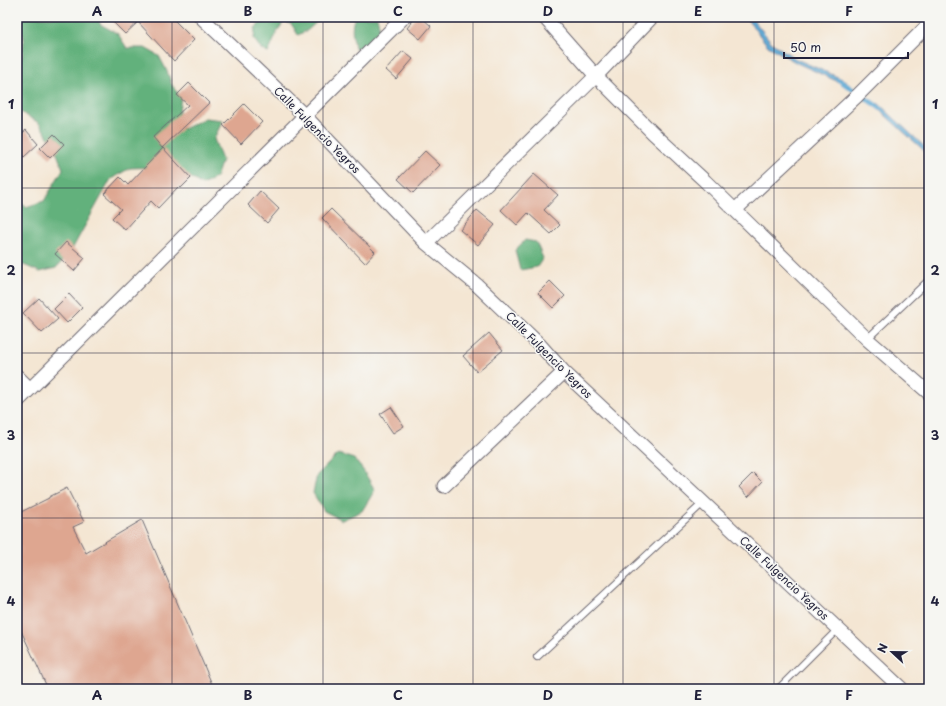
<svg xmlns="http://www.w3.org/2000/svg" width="946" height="706" font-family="'Playpen Sans',sans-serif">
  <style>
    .forest { fill: #62b17c; stroke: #426a5c }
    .water { fill: #5ba7d3; stroke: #3e6487 }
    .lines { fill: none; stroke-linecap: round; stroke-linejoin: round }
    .stream { stroke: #5ba7d3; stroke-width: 5 }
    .building { fill: #dea690 }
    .lane-casing { stroke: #6c6770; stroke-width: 8 }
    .street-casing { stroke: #6c6770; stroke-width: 15 }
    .lane { stroke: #fff; stroke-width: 6 }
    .street { stroke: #fff; stroke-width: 13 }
    .grid { fill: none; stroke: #22223b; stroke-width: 1; stroke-opacity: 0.55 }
    .labels { text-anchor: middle; stroke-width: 3; stroke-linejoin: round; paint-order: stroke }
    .street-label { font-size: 11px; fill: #22223b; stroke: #f6f6f2 }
    .neatline { fill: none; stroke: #22223b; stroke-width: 1.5 }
    .grid-label { font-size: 13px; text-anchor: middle; font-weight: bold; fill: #22223b }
  </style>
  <rect width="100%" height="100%" fill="#f6f6f2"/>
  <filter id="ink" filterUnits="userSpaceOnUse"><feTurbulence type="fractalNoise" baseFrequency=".025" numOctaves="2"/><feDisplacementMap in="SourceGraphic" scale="8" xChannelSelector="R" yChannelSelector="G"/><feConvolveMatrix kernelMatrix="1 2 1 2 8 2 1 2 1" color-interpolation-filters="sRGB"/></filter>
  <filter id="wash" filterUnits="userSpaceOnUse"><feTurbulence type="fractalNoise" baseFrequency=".012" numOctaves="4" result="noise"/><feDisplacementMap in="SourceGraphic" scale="16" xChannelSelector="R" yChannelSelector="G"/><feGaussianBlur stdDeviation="0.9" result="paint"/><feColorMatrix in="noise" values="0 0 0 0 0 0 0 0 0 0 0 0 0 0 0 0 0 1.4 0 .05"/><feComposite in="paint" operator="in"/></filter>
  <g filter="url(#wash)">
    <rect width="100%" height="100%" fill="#f4e6d3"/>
    <path class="forest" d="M26,17h72l2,7 18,10 9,14h18l14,8 8,15 5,14 9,13 -3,19 5,12 22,-11 18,2 -9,19 8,21 -6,18 -14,7 -24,-16 -21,-2 -27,1 -19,11 -41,74 -14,15 -16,4 -16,-7h-7v-65l9,7 18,-6 19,-32 -9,-23 -15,-23 -22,-13v-42l5,-11 2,-18 -4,-18z
      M267,17h55l-14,13 -10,5 -6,-10 -7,-4c-9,9 -11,21 -17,32l-7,-4 -7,-10 1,-11z
      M355,17h22c4,11 2,20 -4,30l-18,1c-2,-11 -5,-21 0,-31z
      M525,240l11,2 7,16 -6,9 -17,3 -5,-20z
      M338,454l16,5 9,11 12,20 -13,21 -20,9 -18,-9 -11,-18 4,-18z"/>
    <path class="water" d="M745,17h6l21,26 24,16 51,22 -4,3 -46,-21 -29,-17z
      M878,103l51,48v4l-54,-49z"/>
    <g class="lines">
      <path class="stream" d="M839,80l41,28"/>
    </g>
    <g id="blocks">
      <path class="building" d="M108,17h63l23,23 -20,21 -36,-39 -13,12z
        M416,17h5l10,9 -11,13 -13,-11z
        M403,51l10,8 -17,20 -10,-9z
        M189,83l20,20 -47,45 -9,-11 35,-32 -11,-10z
        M244,104l18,18 -21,22 -18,-19z
        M26,130l12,14 -14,13 -7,-8v-11z
        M54,134l10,10 -14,14 -10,-10z
        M163,148l28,30 -10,10 -2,-2 -21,22 -7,-7 -26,29 -13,-12 9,-9 -17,-15 16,-17 8,8z
        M425,151l15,14 -27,28 -15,-14z
        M534,174l24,21 -14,15 16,15 -9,9 -23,-21 -11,12 -16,-15z
        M260,191l19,18 -12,14 -19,-18z
        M331,209l44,43 -10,11 -43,-45z
        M477,210l18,15 -17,20 -18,-15z
        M66,242l19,16 -11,13 -19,-17z
        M550,281l15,15 -12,12 -15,-15z
        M69,294l13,14 -15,15 -13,-14z
        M39,298l19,21 -16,14 -19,-20z
        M489,333l14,17 -26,22 -14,-16z
        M391,407l13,19 -11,7 -13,-19z
        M753,473l9,9 -14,15 -9,-10z
        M67,488l17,34 -11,5 13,26 56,-33 72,169h-166l-31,-67v-108l32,-16v-1z"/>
    </g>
  </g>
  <g filter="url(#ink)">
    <use href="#blocks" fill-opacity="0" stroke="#6c6770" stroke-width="1"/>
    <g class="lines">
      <g class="lane-casing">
        <path id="lane" d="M867,339l62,-59
          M537,657l166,-154
          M778,689l61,-61"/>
      </g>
      <g class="street-casing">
        <path id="street" d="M201,17l104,99 121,127 51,42 63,60 24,27 338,317
          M544,17l52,59 57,57 52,48 162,158 62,54
          M735,210l122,-114 72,-72
          M426,243l170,-167 56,-59
          M17,376l13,13
          M17,402l387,-385
          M444,486l120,-114"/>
      </g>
      <use href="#lane" class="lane"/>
      <use href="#street" class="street"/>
    </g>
  </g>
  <path class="grid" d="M172,17v672M323,17v672M473,17v672M623,17v672M774,17v672M17,188h912M17,353h912M17,518h912"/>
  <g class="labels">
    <g class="street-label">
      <text transform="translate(317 130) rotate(45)" y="4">Calle Fulgencio Yegros</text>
      <text transform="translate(549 355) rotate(45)" y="4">Calle Fulgencio Yegros</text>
      <text transform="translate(784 578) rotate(43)" y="4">Calle Fulgencio Yegros</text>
    </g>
  </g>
  <rect width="946" height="706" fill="none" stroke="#f6f6f2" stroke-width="44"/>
  <g transform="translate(892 652) rotate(292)" stroke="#f6f6f2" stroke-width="3" paint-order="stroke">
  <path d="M0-3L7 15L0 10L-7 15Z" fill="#22223b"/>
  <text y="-6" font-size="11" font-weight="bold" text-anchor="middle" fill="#22223b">N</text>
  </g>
  <path d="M784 52v6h124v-6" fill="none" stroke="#22223b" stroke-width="2"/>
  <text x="790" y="52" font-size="12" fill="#22223b" stroke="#f6f6f2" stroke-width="3" paint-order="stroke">50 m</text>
  <rect x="22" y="22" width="902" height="662" class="neatline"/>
  <g class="grid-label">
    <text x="97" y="16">A</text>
    <text x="248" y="16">B</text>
    <text x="398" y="16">C</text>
    <text x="548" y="16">D</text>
    <text x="698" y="16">E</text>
    <text x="849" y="16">F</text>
    <text x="11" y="109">1</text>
    <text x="935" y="109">1</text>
    <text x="11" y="275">2</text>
    <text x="935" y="275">2</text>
    <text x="11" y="440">3</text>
    <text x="935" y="440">3</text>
    <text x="11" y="606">4</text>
    <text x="935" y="606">4</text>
    <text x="97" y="700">A</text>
    <text x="248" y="700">B</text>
    <text x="398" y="700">C</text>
    <text x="548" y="700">D</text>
    <text x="698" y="700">E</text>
    <text x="849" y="700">F</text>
  </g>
</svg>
